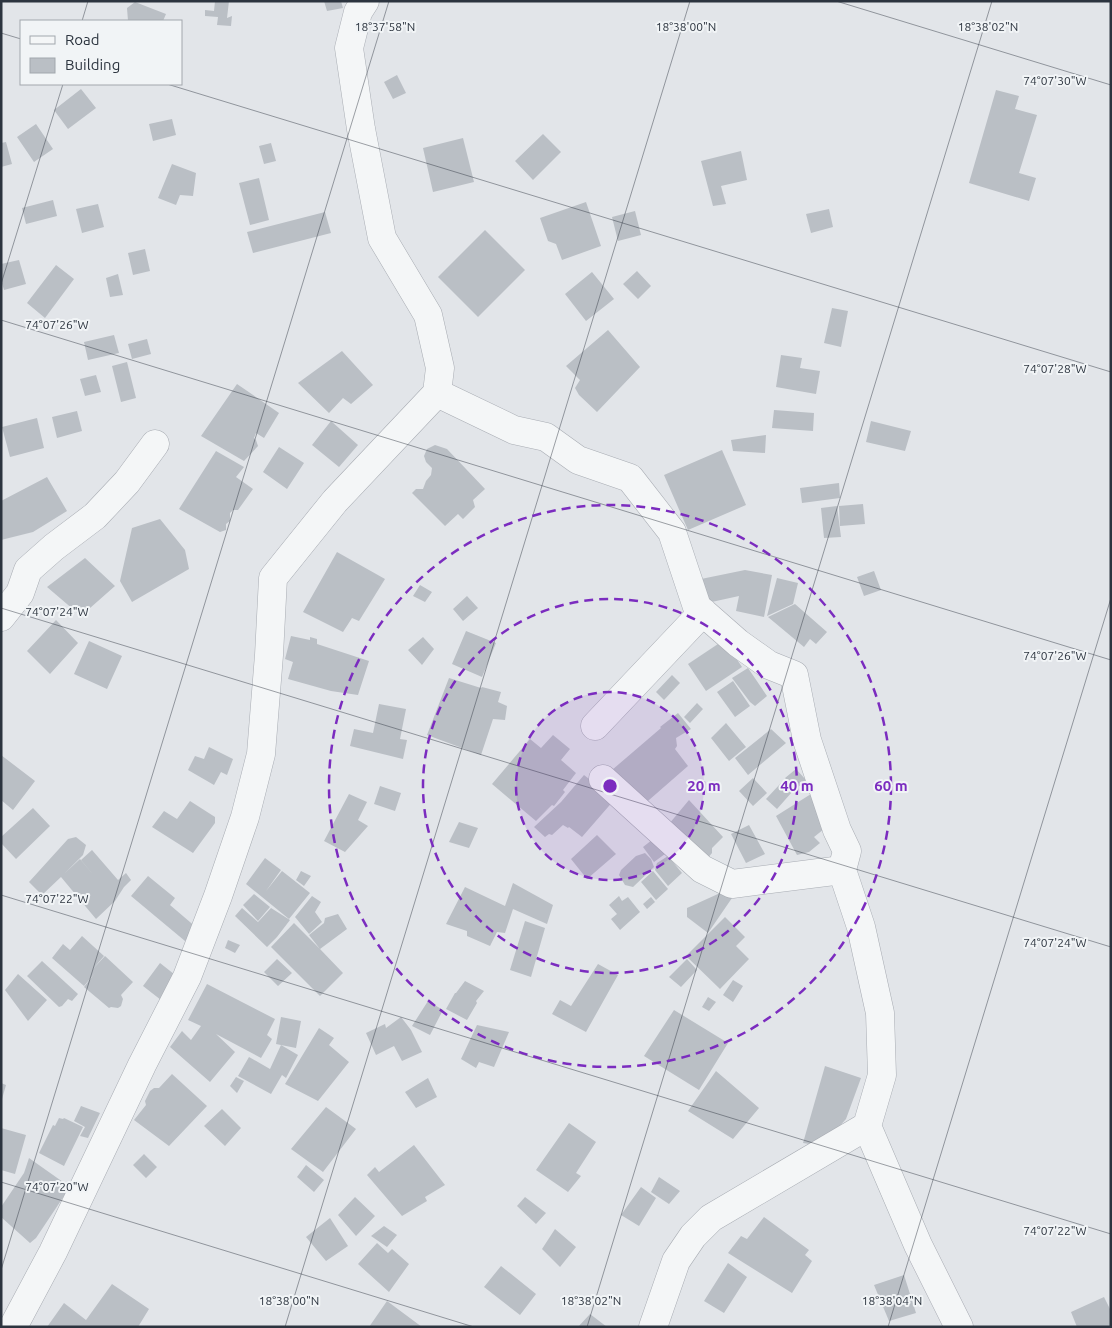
<svg xmlns="http://www.w3.org/2000/svg" width="1112" height="1328" font-family="Ubuntu,sans-serif">
  <style>
    .building { fill: #babfc5 }
    .lines { fill: none; stroke-linecap: round; stroke-linejoin: round }
    .street-casing { stroke: #a8acb3; stroke-width: 29 }
    .street { stroke: #f4f6f7; stroke-width: 28 }
    .ticks { fill: none; stroke: #2c343f; stroke-width: 1; stroke-opacity: 0.45 }
    .ring { fill: none; stroke: #7b2cbf; stroke-width: 2.5; stroke-dasharray: 9 6 }
    .ticks-label { font-size: 12px; text-anchor: middle; fill: #2c343f; stroke: #f1f4f6; stroke-width: 4; stroke-linejoin: round; paint-order: stroke }
    .centre { fill: #7b2cbf; stroke: #f1f4f6; stroke-width: 2.5 }
    .ring-label { font-size: 15px; text-anchor: middle; font-weight: bold; fill: #7b2cbf; stroke: #f1f4f6; stroke-width: 4; stroke-linejoin: round; paint-order: stroke }
  </style>
  <rect width="100%" height="100%" fill="#e2e5e9"/>
  <path class="building" d="M215,1h14l-2,17 5,-2 -1,10 -14,-1 1,-8 -13,-1v-6l9,1z
    M324,1h17l2,7 -16,3z
    M135,2l31,12 -3,7h-35l-1,-13z
    M397,75l9,18 -13,6 -9,-17z
    M81,89l15,19 -28,21 -14,-19z
    M996,90l23,6 -4,13 22,6 -18,58 17,5 -7,23 -60,-18z
    M172,119l4,16 -23,6 -4,-17z
    M36,124l17,25 -19,13 -17,-25z
    M543,134l18,18 -28,28 -18,-19z
    M463,138l11,44 -41,10 -10,-44z
    M6,142l6,22 -11,3v-24z
    M271,143l5,18 -12,3 -5,-18z
    M741,151l6,29 -26,6 5,18 -13,2 -12,-45z
    M172,164l24,9 -3,23 -13,-1 -4,10 -18,-7z
    M259,178l10,42 -19,5 -11,-42z
    M53,200l4,16 -31,8 -4,-16z
    M586,202l15,44 -39,14 -6,-16 -8,-3 -8,-23z
    M98,204l6,23 -22,6 -6,-24z
    M829,209l4,18 -22,6 -5,-19z
    M635,211l6,24 -23,6 -6,-24z
    M325,212l6,21 -78,20 -6,-21z
    M485,230l40,40 -47,47 -40,-40z
    M145,249l5,22 -17,4 -5,-22z
    M19,260l7,24 -22,6 -3,-10v-16z
    M56,265l18,14 -29,39 -18,-15z
    M637,271l14,15 -13,13 -15,-15z
    M592,272l22,27 -28,22 -21,-27z
    M118,274l5,21 -13,2 -4,-19z
    M832,308l16,3 -7,36 -17,-4z
    M608,330l32,37 -43,45 -18,-17 -4,-7 5,-8 -14,-14z
    M114,335l5,18 -31,7 -4,-18z
    M147,339l4,15 -19,5 -4,-15z
    M342,351l31,34 -22,19 -8,-6 -14,15 -31,-30z
    M781,355l21,3 -2,10 20,3 -4,23 -40,-7z
    M127,362l9,36 -15,4 -9,-36z
    M96,375l5,17 -16,4 -5,-17z
    M237,384l42,29 -15,25 -8,-5 -2,5 2,2 2,6 -14,15 -43,-25z
    M774,410l40,3 -1,18 -41,-3z
    M77,411l5,20 -25,7 -5,-21z
    M37,418l7,30 -34,9 -8,-30z
    M331,421l27,24 -19,22 -27,-22z
    M871,421l40,10 -6,20 -39,-9z
    M766,435l-1,18 -32,-2 -2,-11z
    M435,445l12,4 38,40 -12,11 2,7 -12,12 -5,-5 -13,12 -33,-33 4,-4h7l3,-8 5,-6 1,-7 -6,-6 -2,-6 3,-7z
    M279,447l25,16 -17,26 -24,-17z
    M722,450l24,55 -58,25 -24,-55z
    M216,451l28,16 -8,10 17,12 -15,21h-5l-3,3v8l-4,3v6l-6,2 -41,-23z
    M47,477l20,34 -34,21 -32,8v-39z
    M839,483l1,15 -38,5 -2,-15z
    M863,504l2,20 -25,2 -1,-20z
    M837,506l4,31 -17,1 -3,-30z
    M160,519l25,31 4,19 -57,33 -12,-21 12,-53z
    M337,552l48,27 -26,42 -7,-3 -9,14 -40,-20z
    M85,558l30,28 -34,30 -34,-29z
    M745,570l27,5 -8,42 -28,-6 3,-15 -32,7 -6,-24z
    M874,571l7,19 -17,6 -7,-19z
    M777,578l21,5 -5,21 -26,12z
    M420,585l12,7 -7,10 -12,-6z
    M467,596l11,12 -15,13 -10,-12z
    M795,604l32,28 -11,12 -6,-5 -6,8 -36,-30z
    M56,620l22,23 -28,31 -23,-23z
    M466,631l30,12 -14,34 -30,-13z
    M291,636l19,4v-3l7,2v5l52,17 -11,34 -27,-4 -43,-12 5,-17 -8,-3z
    M423,637l11,12 -12,16 -14,-15z
    M724,640l18,27 -36,24 -18,-27z
    M89,641l33,15 -15,33 -33,-15z
    M748,668l19,28 -12,10 -5,-4 -18,-24z
    M672,675l8,8 -16,17 -8,-8z
    M449,678l32,10 1,-1 19,5 -3,10 9,4 -2,14 -12,-1 -12,36 -54,-20z
    M733,681l17,25 -15,11 -18,-25z
    M697,703l6,6 -13,14 -6,-6z
    M379,704l27,5 -6,30 7,1 -4,19 -53,-13 4,-17 19,4z
    M678,713l13,16 -15,9 1,8 -2,3 13,17 -47,41 -29,-37 49,-42 -1,-1z
    M726,723l20,24 -17,14 -18,-23z
    M771,729l15,14 -38,32 -13,-17z
    M553,735l17,14 -9,11 15,13 -13,17 2,2 -11,14 -2,-1 -16,16 -44,-37 38,-45 11,9z
    M209,747l24,12 -6,16 -6,-3 -7,13 -26,-15 7,-14 9,3z
    M1,755l34,26 -22,29 -12,-10z
    M796,769l10,11 -10,9 -11,-11z
    M584,775l31,24 -33,38 -13,-10 -1,1 -5,-3 -11,10 -3,-1 -4,3 -11,-10 27,-25z
    M753,778l14,15 -14,13 -14,-15z
    M781,783l11,9 -15,17 -11,-10z
    M380,786l21,7 -6,18 -21,-7z
    M349,794l18,8 -9,18 10,6 -23,26 -21,-11z
    M811,794l18,31 -15,12 6,6 -11,9 -12,3 -21,-39z
    M689,800l34,37 -11,11v5l-5,6 -38,-35z
    M190,801l25,16v6l-22,30 -41,-26 12,-16 13,8z
    M33,808l17,18 -34,33 -15,-16v-6z
    M459,822l19,6 -9,20 -20,-6z
    M749,825l16,29 -19,9 -15,-29z
    M597,835l19,19 -29,25 -16,-20z
    M657,836l12,15 -15,11 -11,-15z
    M76,837l10,8 -3,10 -18,18 15,-14 14,17 -13,-16 11,-10 26,30 8,-7 5,7 -7,7 -9,14 -19,18 -35,-42 -19,18 -13,-13 39,-43z
    M645,853l6,6 3,8 -21,20 -8,-2 -6,-10 2,-5 15,-14z
    M668,856l14,17 -14,13 -13,-16 2,-7z
    M265,858l16,12 -15,21 16,-20 28,22 -21,26 -43,-35z
    M301,871l10,5 -7,10 -8,-6z
    M653,871l15,18 -12,11 -15,-18z
    M148,876l27,22 -5,7 27,23 -12,13 -54,-45z
    M513,883l40,22 -6,19 -34,-15 -8,24 -8,-1 -7,14 -23,-10v-5l-21,-7 19,-37 40,19z
    M729,889l3,9 -24,35 -21,-16v-9z
    M254,894l16,13 -12,14 -15,-16z
    M312,896l9,6 -6,10 7,10 -13,12 -14,-17z
    M619,896l3,5 6,-4 12,15 -20,18 -9,-11 6,-5 -8,-9z
    M651,897l4,5 -8,7 -4,-5z
    M242,908l16,14 13,-14 19,12 -13,17 -10,10 -32,-31z
    M338,914l9,15 -27,20 23,24 -23,23 -49,-49 23,-24 26,26 -11,-14 15,-12 1,-5z
    M725,917l20,20 -9,9 13,13 -29,30 -34,-33z
    M525,921l20,7 -14,49 -21,-7z
    M82,936l22,20 -12,14 13,-14 28,26 -12,13 2,4 -2,7 -3,2 -7,-1 -2,1 -25,-21 11,-14 -11,13 -32,-28 11,-14 7,6z
    M228,940l12,5 -5,8 -10,-5z
    M277,959l15,14 -14,13 -14,-14z
    M687,959l10,11 -16,17 -12,-10z
    M42,961l36,33 -6,7 -4,-2 -6,7 -3,1 -32,-31z
    M160,963l19,15 -18,22 -18,-14z
    M598,964l20,11 -32,57 -34,-18 8,-14 11,6z
    M18,974l29,26 -19,21 -23,-31z
    M733,980l10,6 -10,16 -10,-7z
    M465,981l19,10 -8,10 1,2 -10,17 -21,-11 9,-16h1z
    M207,984l68,35 -8,16 5,4 -11,19 -45,-24 19,18 -25,30 -40,-35 12,-16 9,9 10,-14 -13,-6z
    M708,997l8,5 -7,9 -7,-4z
    M428,1001l15,9 -13,25 -18,-9z
    M674,1010l54,33 -29,47 -55,-34z
    M281,1017l20,4 -5,27 -20,-4z
    M401,1017l10,13 11,22 -20,9 -8,-15 -18,9 -10,-22 19,-9 1,4z
    M477,1025l32,7 -15,35 -15,-5 -3,6 -15,-9z
    M319,1028l15,10 -5,7 20,17 -31,39 -33,-17z
    M281,1045l17,10 -12,23 -4,-3 -11,19 -33,-18 11,-19 21,12z
    M825,1066l36,12 -15,41 -17,19 -13,7 -13,-2z
    M716,1071l43,37 -26,31 -45,-28z
    M172,1074l35,32 -38,40 -35,-26 12,-15 -1,-4 5,-10 4,-3h5z
    M236,1077l8,4 -7,12 -7,-7z
    M428,1078l9,19 -21,11 -11,-16z
    M1,1083l5,2 -4,14h-1z
    M81,1106l19,7 -12,25 -8,-2 5,-9 -11,-6z
    M326,1107l30,22 -33,43 -32,-23z
    M222,1109l19,19 -16,18 -21,-20z
    M59,1118l4,1 1,-1 19,9 -19,39 -25,-13 14,-28 2,1z
    M569,1123l27,19 -20,31 5,3 -13,16 -32,-22z
    M1,1128l25,7 -11,39 -14,-4z
    M414,1145l31,40 -20,12 2,4 -25,15 -35,-41 8,-8 4,5z
    M144,1154l13,13 -11,11 -13,-13z
    M29,1158l41,29 -34,51 -6,5 -29,-26v-10l23,-34z
    M306,1165l18,15 -10,12 -17,-15z
    M659,1177l21,14 -11,13 -18,-12z
    M641,1187l15,11 -17,28 -18,-11z
    M355,1197l20,19 -19,20 -18,-21z
    M525,1197l21,16 -10,11 -19,-18z
    M764,1217l45,33 -4,5 7,6 -20,32 -64,-40 13,-17 6,3z
    M330,1218l18,28 -22,15 -20,-24z
    M384,1226l13,9 -10,12 -16,-11z
    M555,1229l21,18 -16,20 -18,-18z
    M377,1243l11,10 4,-4 17,15 -20,28 -31,-28z
    M728,1263l19,14 -23,36 -20,-12z
    M501,1266l35,28 -16,21 -36,-28z
    M904,1275l12,38 -27,8 -15,-36z
    M112,1284l37,25 -11,18h-91l17,-24 22,17z
    M1104,1297l7,14v16h-34l-6,-15z
    M387,1301l35,26h-53z
    M590,1314l17,13h-29z"/>
  <g class="lines">
    <g class="street-casing">
      <path id="street" d="M437,393l77,37 32,7 32,23 52,18 42,54 25,75 41,36 31,22 25,10 13,65 30,90 10,21 -5,19 19,57 19,86 2,62 -15,51 51,119 41,82
        M1,617l19,-24 8,-23 26,-23 41,-31 32,-34 28,-38
        M595,726l108,-114
        M603,779l99,90 30,15 110,-14
        M13,1327l40,-75 89,-187 45,-88 31,-81 27,-79 16,-63 8,-99 4,-77 62,-77 102,-108 3,-25 -12,-53 -46,-77 -21,-109 -12,-81 9,-36 7,-11
        M653,1327l23,-66 17,-25 18,-18 156,-92"/>
    </g>
    <use href="#street" class="street"/>
  </g>
  <path class="ticks" d="M836,1l275,84M82,21l6,-20M1,33l20,6M167,84l944,288M1,284l62,-200M1,320l1110,340M1,608l1110,339M1,895l1110,339M1,1182l473,145M1,1270l388,-1269M285,1327l405,-1326M587,1327l405,-1326M888,1327l223,-729"/>
  <circle cx="610" cy="786" r="94" fill="#7b2cbf" fill-opacity=".12"/>
  <g class="ring">
    <circle cx="610" cy="786" r="94"/>
    <circle cx="610" cy="786" r="187"/>
    <circle cx="610" cy="786" r="281"/>
  </g>
  <g class="ticks-label">
    <text x="385" y="31">18°37'58"N</text>
    <text x="686" y="31">18°38'00"N</text>
    <text x="988" y="31">18°38'02"N</text>
    <text x="1055" y="85">74°07'30"W</text>
    <text x="57" y="329">74°07'26"W</text>
    <text x="1055" y="373">74°07'28"W</text>
    <text x="57" y="616">74°07'24"W</text>
    <text x="1055" y="660">74°07'26"W</text>
    <text x="57" y="903">74°07'22"W</text>
    <text x="1055" y="947">74°07'24"W</text>
    <text x="57" y="1191">74°07'20"W</text>
    <text x="1055" y="1235">74°07'22"W</text>
    <text x="289" y="1305">18°38'00"N</text>
    <text x="591" y="1305">18°38'02"N</text>
    <text x="892" y="1305">18°38'04"N</text>
  </g>
  <circle cx="610" cy="786" r="8" class="centre"/>
  <g class="ring-label">
    <text x="704" y="791">20 m</text>
    <text x="797" y="791">40 m</text>
    <text x="891" y="791">60 m</text>
  </g>
  <rect width="1112" height="1328" fill="none" stroke="#2c343f" stroke-width="5"/>
  <rect x="20" y="20" width="162" height="65" fill="#f1f4f6" stroke="#a2a7ad"/>
  <rect x="30" y="36" width="25" height="8" fill="#f4f6f7" stroke="#a2a7ad"/>
  <text x="65" y="45" font-size="15" fill="#2c343f">Road</text>
  <rect x="30" y="58" width="25" height="15" fill="#babfc5" stroke="#a2a7ad"/>
  <text x="65" y="70" font-size="15" fill="#2c343f">Building</text>
</svg>
